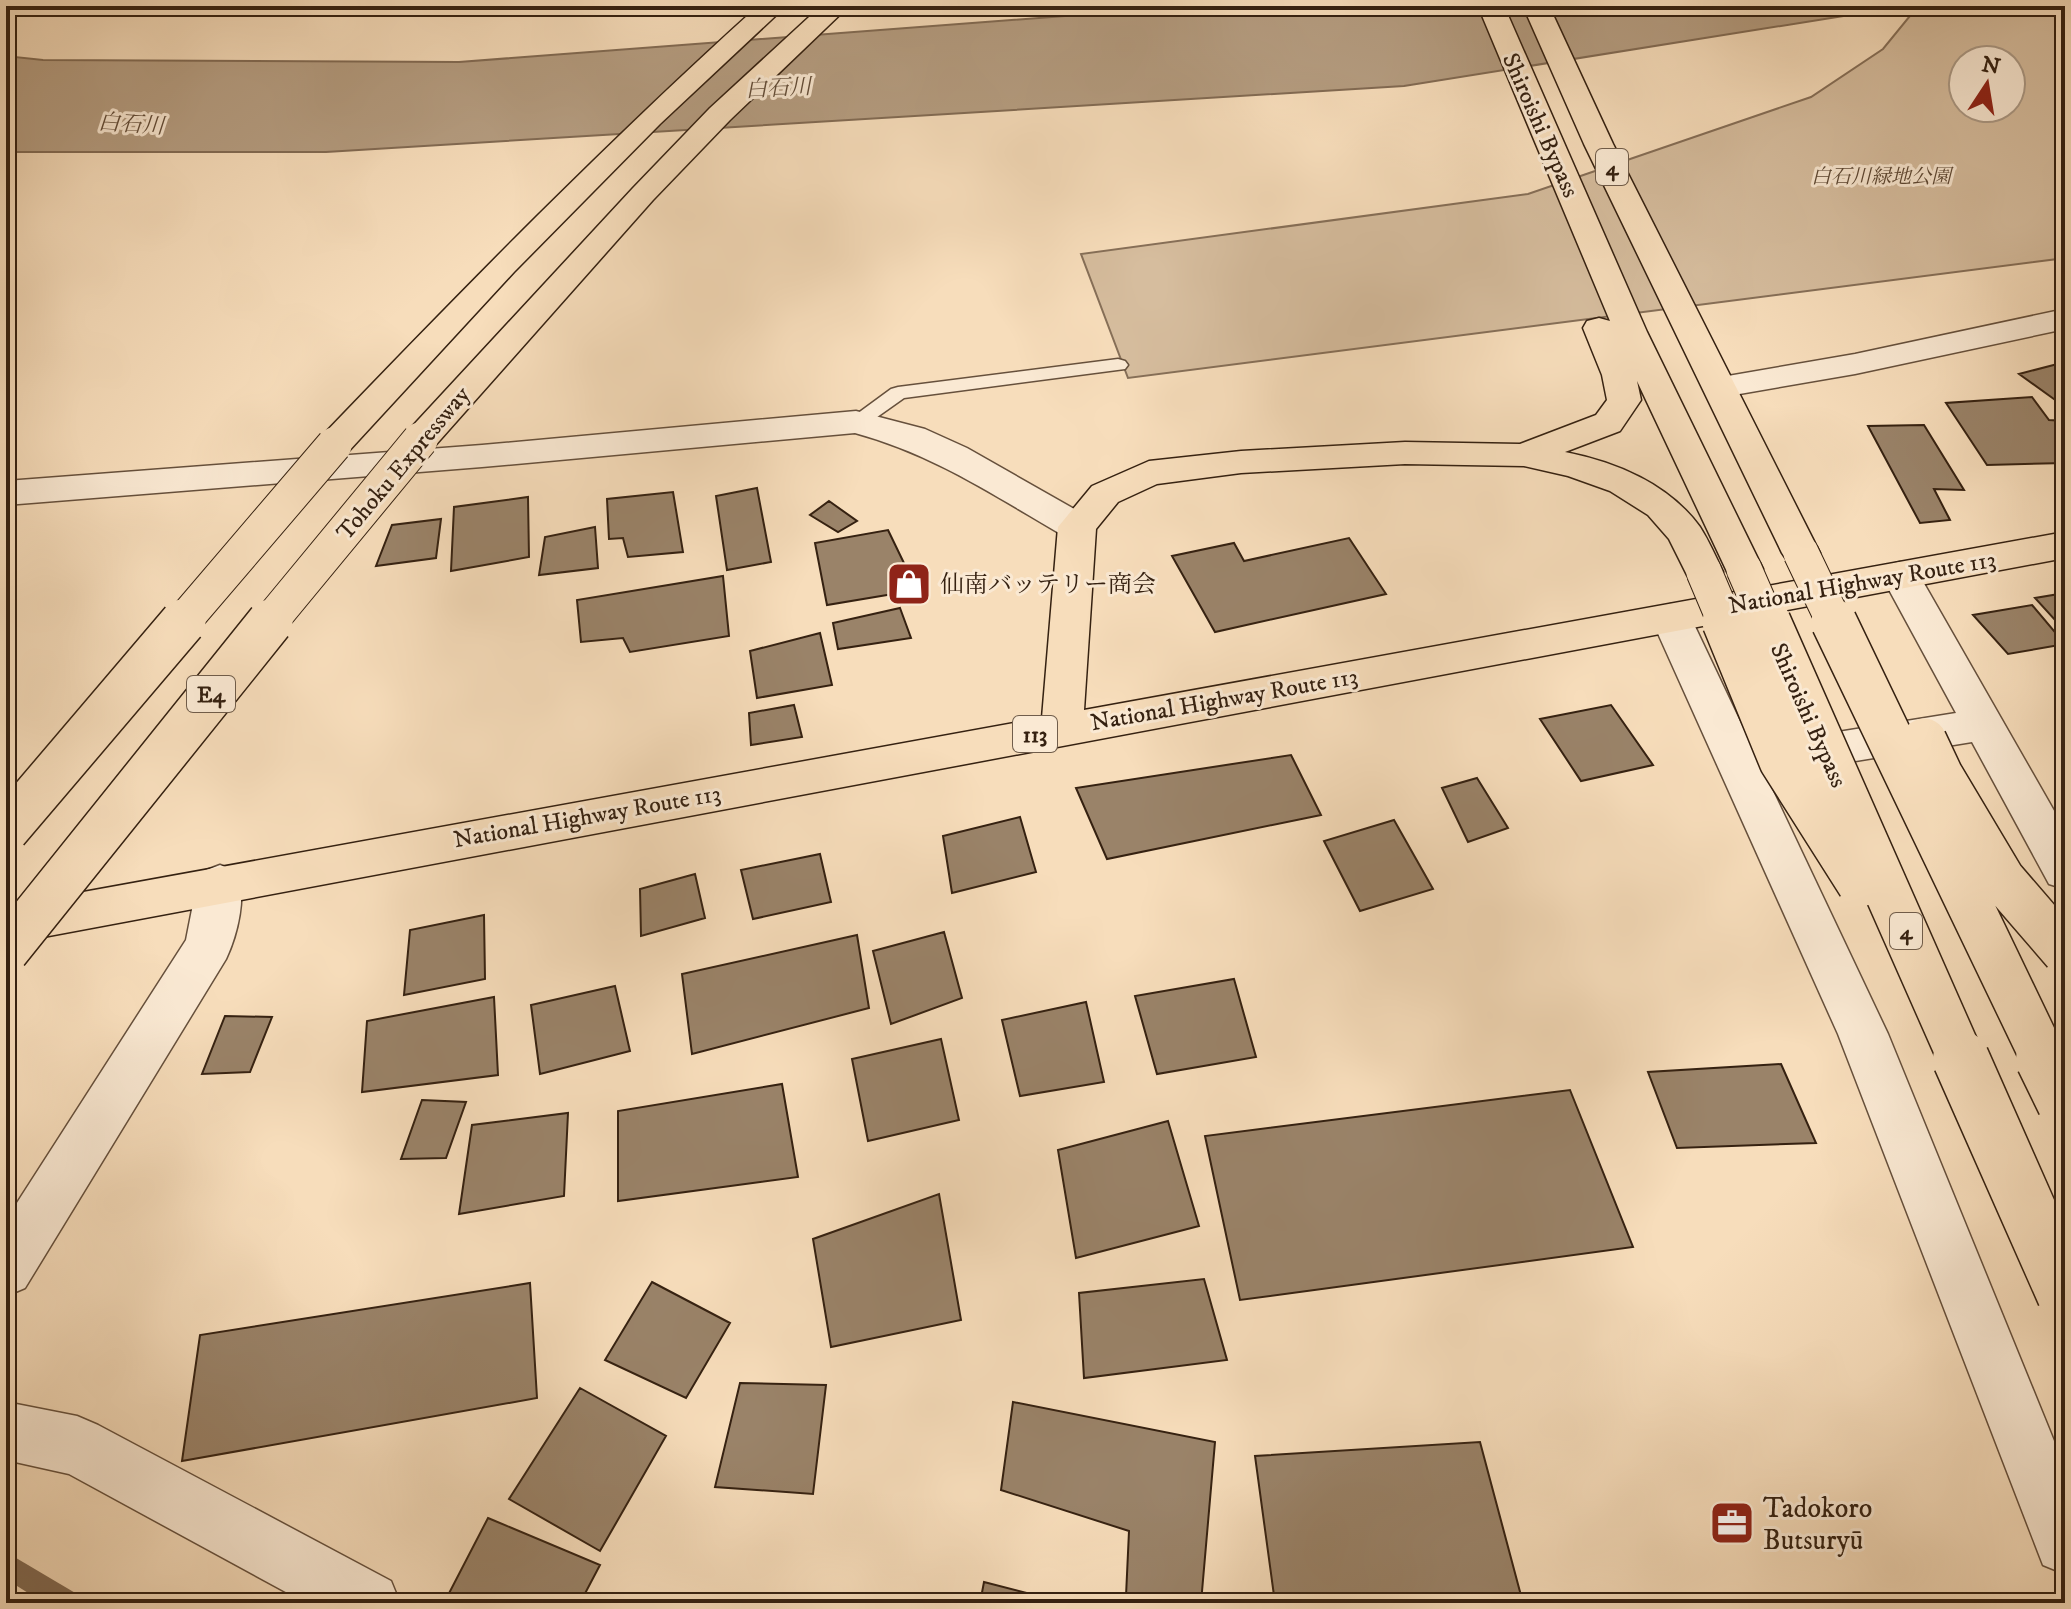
<svg xmlns="http://www.w3.org/2000/svg" width="2071" height="1609" font-family="'IM FELL DW Pica','Noto Serif JP',serif">
  <style>
    .green { fill: #d6bd9e; stroke: #866f58; stroke-width: 2; fill-rule: evenodd }
    .water { fill: #b59d81; stroke: #826b54; stroke-width: 2 }
    .lines { fill: none; stroke-linecap: round; stroke-linejoin: round }
    .stream { fill: #826b54; fill-rule: evenodd }
    .building { fill: #9a8369; stroke: #352111; stroke-width: 2 }
    .lane-casing { stroke: #66503c; stroke-width: 3 }
    .street-casing { stroke: #66503c; stroke-width: 3 }
    .highway-casing { stroke: #352111; stroke-width: 3 }
    .lane { fill: #fae9d3; fill-rule: evenodd }
    .street { fill: #fae9d3; fill-rule: evenodd }
    .highway { fill: #f7ddbb; fill-rule: evenodd }
    .highway-bridge-far2-casing { stroke: #352111; stroke-width: 37; stroke-linecap: butt }
    .highway-bridge-far1-casing { stroke: #352111; stroke-width: 48; stroke-linecap: butt }
    .highway-bridge-casing { stroke: #352111; stroke-width: 59; stroke-linecap: butt }
    .highway-bridge-far2 { stroke: #f7ddbb; stroke-width: 35 }
    .highway-bridge-far1 { stroke: #f7ddbb; stroke-width: 45 }
    .highway-bridge { stroke: #f7ddbb; stroke-width: 56 }
    .labels { text-anchor: middle; stroke-width: 6; stroke-linejoin: round; paint-order: stroke }
    .far-park-label { font-size: 20px; font-style: italic; fill: #5d4834; stroke: #fae9d3 }
    .far-water-label { font-size: 22px; font-style: italic; fill: #624c38; stroke: #fae9d3 }
    .shield { fill: #fae9d3; stroke: #705d4b; stroke-width: 2 }
    .shield-label { font-size: 22px; font-weight: bold; fill: #352111 }
    .street-label { font-size: 24px; fill: #352111; stroke: #fae9d3 }
    .poi-label { font-size: 24px; fill: #352111; stroke: #fae9d3; text-anchor: start }
    .near-poi-label { font-size: 28px; fill: #352111; stroke: #fae9d3; text-anchor: start }
  </style>
  <rect width="100%" height="100%" fill="#f7ddbb"/>
  <filter id="stains"><feTurbulence type="fractalNoise" baseFrequency=".0025" numOctaves="4"/><feColorMatrix values="0 0 0 0 .2 0 0 0 0 .09 0 0 0 0 .02 0 0 0 .5 -.17"/></filter>
  <radialGradient id="worn" r=".72"><stop offset=".6" stop-color="#630" stop-opacity="0"/><stop offset="1" stop-color="#630" stop-opacity=".3"/></radialGradient>
  <path class="green" d="M1918,6h147v252l-937,120 -47,-124 447,-60 283,-97 72,-48zM1963,60h48v48h-48z"/>
  <path class="water" d="M1196,6h710l-502,80 -1078,66h-320v-96l37,4 416,2z"/>
  <g class="lines">
    <path class="stream" d="M6,1552l71,42 4,9h-37l-38,-24z"/>
  </g>
  <path class="building" d="M2065,362v38l-7,2 -39,-28z
    M2032,397l17,23 16,1v42l-78,2 -41,-62z
    M1924,425l40,65 -30,-1 16,31 -30,3 -52,-97z
    M757,488l14,74 -44,8 -11,-74z
    M673,492l10,60 -55,5 -5,-19 -14,1 -2,-40z
    M528,497l1,60 -78,14 3,-64z
    M829,501l28,20 -19,11 -28,-17z
    M441,519l-5,39 -60,8 16,-41z
    M595,527l3,41 -59,7 6,-38z
    M888,530l29,60 -90,15 -12,-62z
    M1349,538l37,56 -171,38 -43,-76 62,-13 10,18z
    M723,576l6,60 -99,16 -7,-14 -42,4 -4,-42z
    M2065,593v38l-30,-33z
    M2032,605l33,39 -57,10 -35,-39z
    M900,608l11,30 -73,11 -5,-26z
    M820,633l12,52 -75,13 -7,-47z
    M794,705l8,32 -51,8 -2,-32z
    M1611,705l42,60 -72,16 -41,-62z
    M1291,755l30,60 -214,44 -31,-71z
    M1477,778l31,50 -40,14 -26,-54z
    M1020,817l16,55 -84,21 -9,-57z
    M1394,820l39,69 -73,22 -36,-70z
    M820,854l11,48 -78,17 -12,-49z
    M695,874l10,44 -64,18 -1,-47z
    M484,915l1,64 -81,16 6,-65z
    M944,932l18,66 -71,26 -18,-73z
    M857,935l12,73 -177,46 -10,-80z
    M1234,979l22,78 -99,17 -22,-78z
    M615,986l15,65 -90,23 -9,-69z
    M494,997l4,78 -136,17 5,-71z
    M1086,1002l18,80 -84,14 -18,-76z
    M225,1016l47,1 -22,55 -48,2z
    M941,1039l18,81 -91,21 -16,-82z
    M1781,1064l35,79 -139,5 -29,-76z
    M782,1084l16,93 -180,24v-90z
    M1570,1090l63,157 -393,53 -35,-164z
    M422,1100l44,2 -20,56 -45,1z
    M568,1113l-4,83 -105,18 13,-89z
    M1168,1121l31,105 -123,32 -18,-108z
    M939,1194l22,126 -130,27 -18,-108z
    M1204,1279l23,81 -143,18 -5,-85z
    M652,1282l78,41 -44,75 -81,-38z
    M530,1283l7,115 -355,63 18,-126z
    M740,1383l86,2 -13,109 -98,-7z
    M580,1388l86,48 -66,115 -91,-52z
    M1013,1402l202,40 -14,161 -75,-7 3,-65 -128,-41z
    M1480,1442l43,161h-248l-20,-147z
    M488,1518l112,47 -20,38 -135,-2z
    M984,1582l82,21h-86z"/>
  <g class="lines">
    <g class="lane-casing">
      <path id="lane" d="M1118,359l7,2 3,4 -3,4 -221,29 -41,29h-14l-3,-5 45,-33 7,-2z"/>
    </g>
    <g class="street-casing">
      <path id="street" d="M2065,309v20l-210,45 -133,23 -12,-3 -5,-7 5,-7 12,-3 133,-23z
        M856,411l69,18 42,19 123,70 6,9 -6,9 -13,3 -13,-3c-69,-40 -131,-82 -209,-103l-373,34 -476,38v-24l476,-36z
        M1900,562l14,4 151,264v59l-16,-5 -77,-142 -184,30 -15,-5 -6,-11 6,-11 15,-5 168,-27 -75,-138 5,-9z
        M1671,604l14,4 6,10 197,416 177,434v106l-22,-9 -205,-531 -187,-416 6,-10z
        M220,865l16,6c12,23 1,65 -10,88l-201,329 -19,8v-76l180,-280 11,-56 7,-13z
        M6,1402l71,14 21,9 293,156 9,22h-94l-237,-129 -63,-14z"/>
    </g>
    <g class="highway-casing">
      <path id="highway" d="M758,6h28l-126,118 -146,148 -167,181 -13,3 -13,-3 -5,-8 5,-8c142,-148 285,-294 437,-431z
        M821,6h28l-119,114 -77,80 -220,248 -13,3 -13,-3 -5,-8 5,-8 226,-244 77,-80z
        M1478,6h26l143,326 116,237 -5,9 -14,4 -14,-4 -93,-197 4,19 -21,31 -55,21c51,10 104,32 135,75 9,14 16,30 23,45l-5,9 -14,4 -14,-4 -21,-42 -21,-24 -38,-24 -42,-15 -44,-10 -119,-2 -164,9 -84,11 -39,18 -22,27 -12,181 981,-178v26l-2059,386v-38l1036,-188 16,-191 34,-41 57,-25 92,-10 164,-9 115,2 76,-29 11,-15 -5,-25 -19,-47 4,-7 12,-3 11,3z
        M1523,6h26l64,138 207,409 -6,9 -13,4 -13,-4 -6,-9 -198,-409z"/>
    </g>
    <use href="#lane" class="lane"/>
    <use href="#street" class="street"/>
    <use href="#highway" class="highway"/>
    <g class="highway-bridge-far2-casing">
      <path id="highway-bridge-far2" d="M1801,553l34,71
        M1744,569l24,55
        M1704,572l22,52
        M181,624l153,-179
        M268,624l152,-184"/>
    </g>
    <g class="highway-bridge-far1-casing">
      <path id="highway-bridge-far1" d="M1725,622l57,139 78,123
        M1768,622l194,439
        M1834,622l211,439
        M1924,741l16,34 62,104 63,73
        M6,830l177,-208
        M6,951l264,-329"/>
    </g>
    <g class="highway-bridge-casing">
      <path id="highway-bridge" d="M1961,1059l104,235
        M2044,1059l21,43"/>
    </g>
    <use href="#highway-bridge-far2" class="highway-bridge-far2"/>
    <use href="#highway-bridge-far1" class="highway-bridge-far1"/>
    <use href="#highway-bridge" class="highway-bridge"/>
  </g>
  <defs>
    <g id="shop-square" transform="scale(2.3)"><rect x="-9" y="-9" width="18" height="18" rx="4" fill="#8f2418" stroke="#fae9d3"/><path d="M-5-2.5h2.3a2.7 3.5 0 0 1 5.4 0H5L5.5 6h-11ZM-1.5-2.5h3a1.5 2.3 0 0 0-3 0Z" fill="#fff"/></g>
    <g id="office-square" transform="scale(2.3)"><rect x="-9" y="-9" width="18" height="18" rx="4" fill="#8f2418" stroke="#fae9d3"/><path d="M-6-3h4V-5.5h4V-3h4V5H-6ZM-1-4.5V-3h2v-1.5ZM-6 0V1H6V0Z" fill="#fff"/></g>
  </defs>
  <g fill-rule="evenodd">
    <use href="#shop-square" x="909" y="584"/>
    <use href="#office-square" x="1732" y="1523"/>
  </g>
  <g class="labels">
    <g class="far-park-label">
      <text x="1881" y="183">白石川緑地公園</text>
    </g>
    <g class="far-water-label">
      <text transform="translate(778 87) rotate(-3)" y="8">白石川</text>
      <text transform="translate(131 123) rotate(4)" y="8">白石川</text>
    </g>
    <g class="shield">
      <rect x="1596" y="149" width="32" height="36" rx="6"/>
      <rect x="187" y="676" width="48" height="36" rx="6"/>
      <rect x="1013" y="716" width="44" height="36" rx="6"/>
      <rect x="1890" y="913" width="32" height="36" rx="6"/>
    </g>
    <g class="shield-label">
      <text x="1612" y="175">4</text>
      <text x="211" y="702">E4</text>
      <text x="1035" y="742">113</text>
      <text x="1906" y="939">4</text>
    </g>
    <g class="street-label">
      <text transform="translate(1541 125) rotate(66)" y="8">Shiroishi Bypass</text>
      <text transform="translate(403 463) rotate(-50)" y="8">Tohoku Expressway</text>
      <text transform="translate(1862 582) rotate(-10)" y="8">National Highway Route 113</text>
      <text transform="translate(1224 699) rotate(-10)" y="8">National Highway Route 113</text>
      <text transform="translate(1809 715) rotate(66)" y="8">Shiroishi Bypass</text>
      <text transform="translate(587 816) rotate(-10)" y="8">National Highway Route 113</text>
    </g>
    <g class="poi-label">
      <text x="940" y="592">仙南バッテリー商会</text>
    </g>
    <g class="near-poi-label">
      <text x="1763" y="1517">Tadokoro<tspan x="1763" dy="32">Butsuryū</tspan></text>
    </g>
  </g>
  <rect width="2071" height="1609" fill="none" stroke="#f7ddbb" stroke-width="32"/>
  <rect x="8" y="8" width="2055" height="1593" fill="none" stroke="#352111" stroke-width="4"/>
  <rect x="16" y="16" width="2039" height="1577" fill="none" stroke="#352111" stroke-width="2"/>
  <g transform="translate(1987 84) rotate(12)"><circle r="38" fill="#fae9d3" stroke="#ab9985" stroke-width="2"/>
  <path d="M0-6L14 30L0 20L-14 30Z" fill="#8f2418"/>
  <text y="-12" font-size="22" font-weight="bold" text-anchor="middle" fill="#352111">N</text>
  </g>
  <rect width="100%" height="100%" filter="url(#stains)"/>
  <rect width="100%" height="100%" fill="url(#worn)"/>
</svg>
